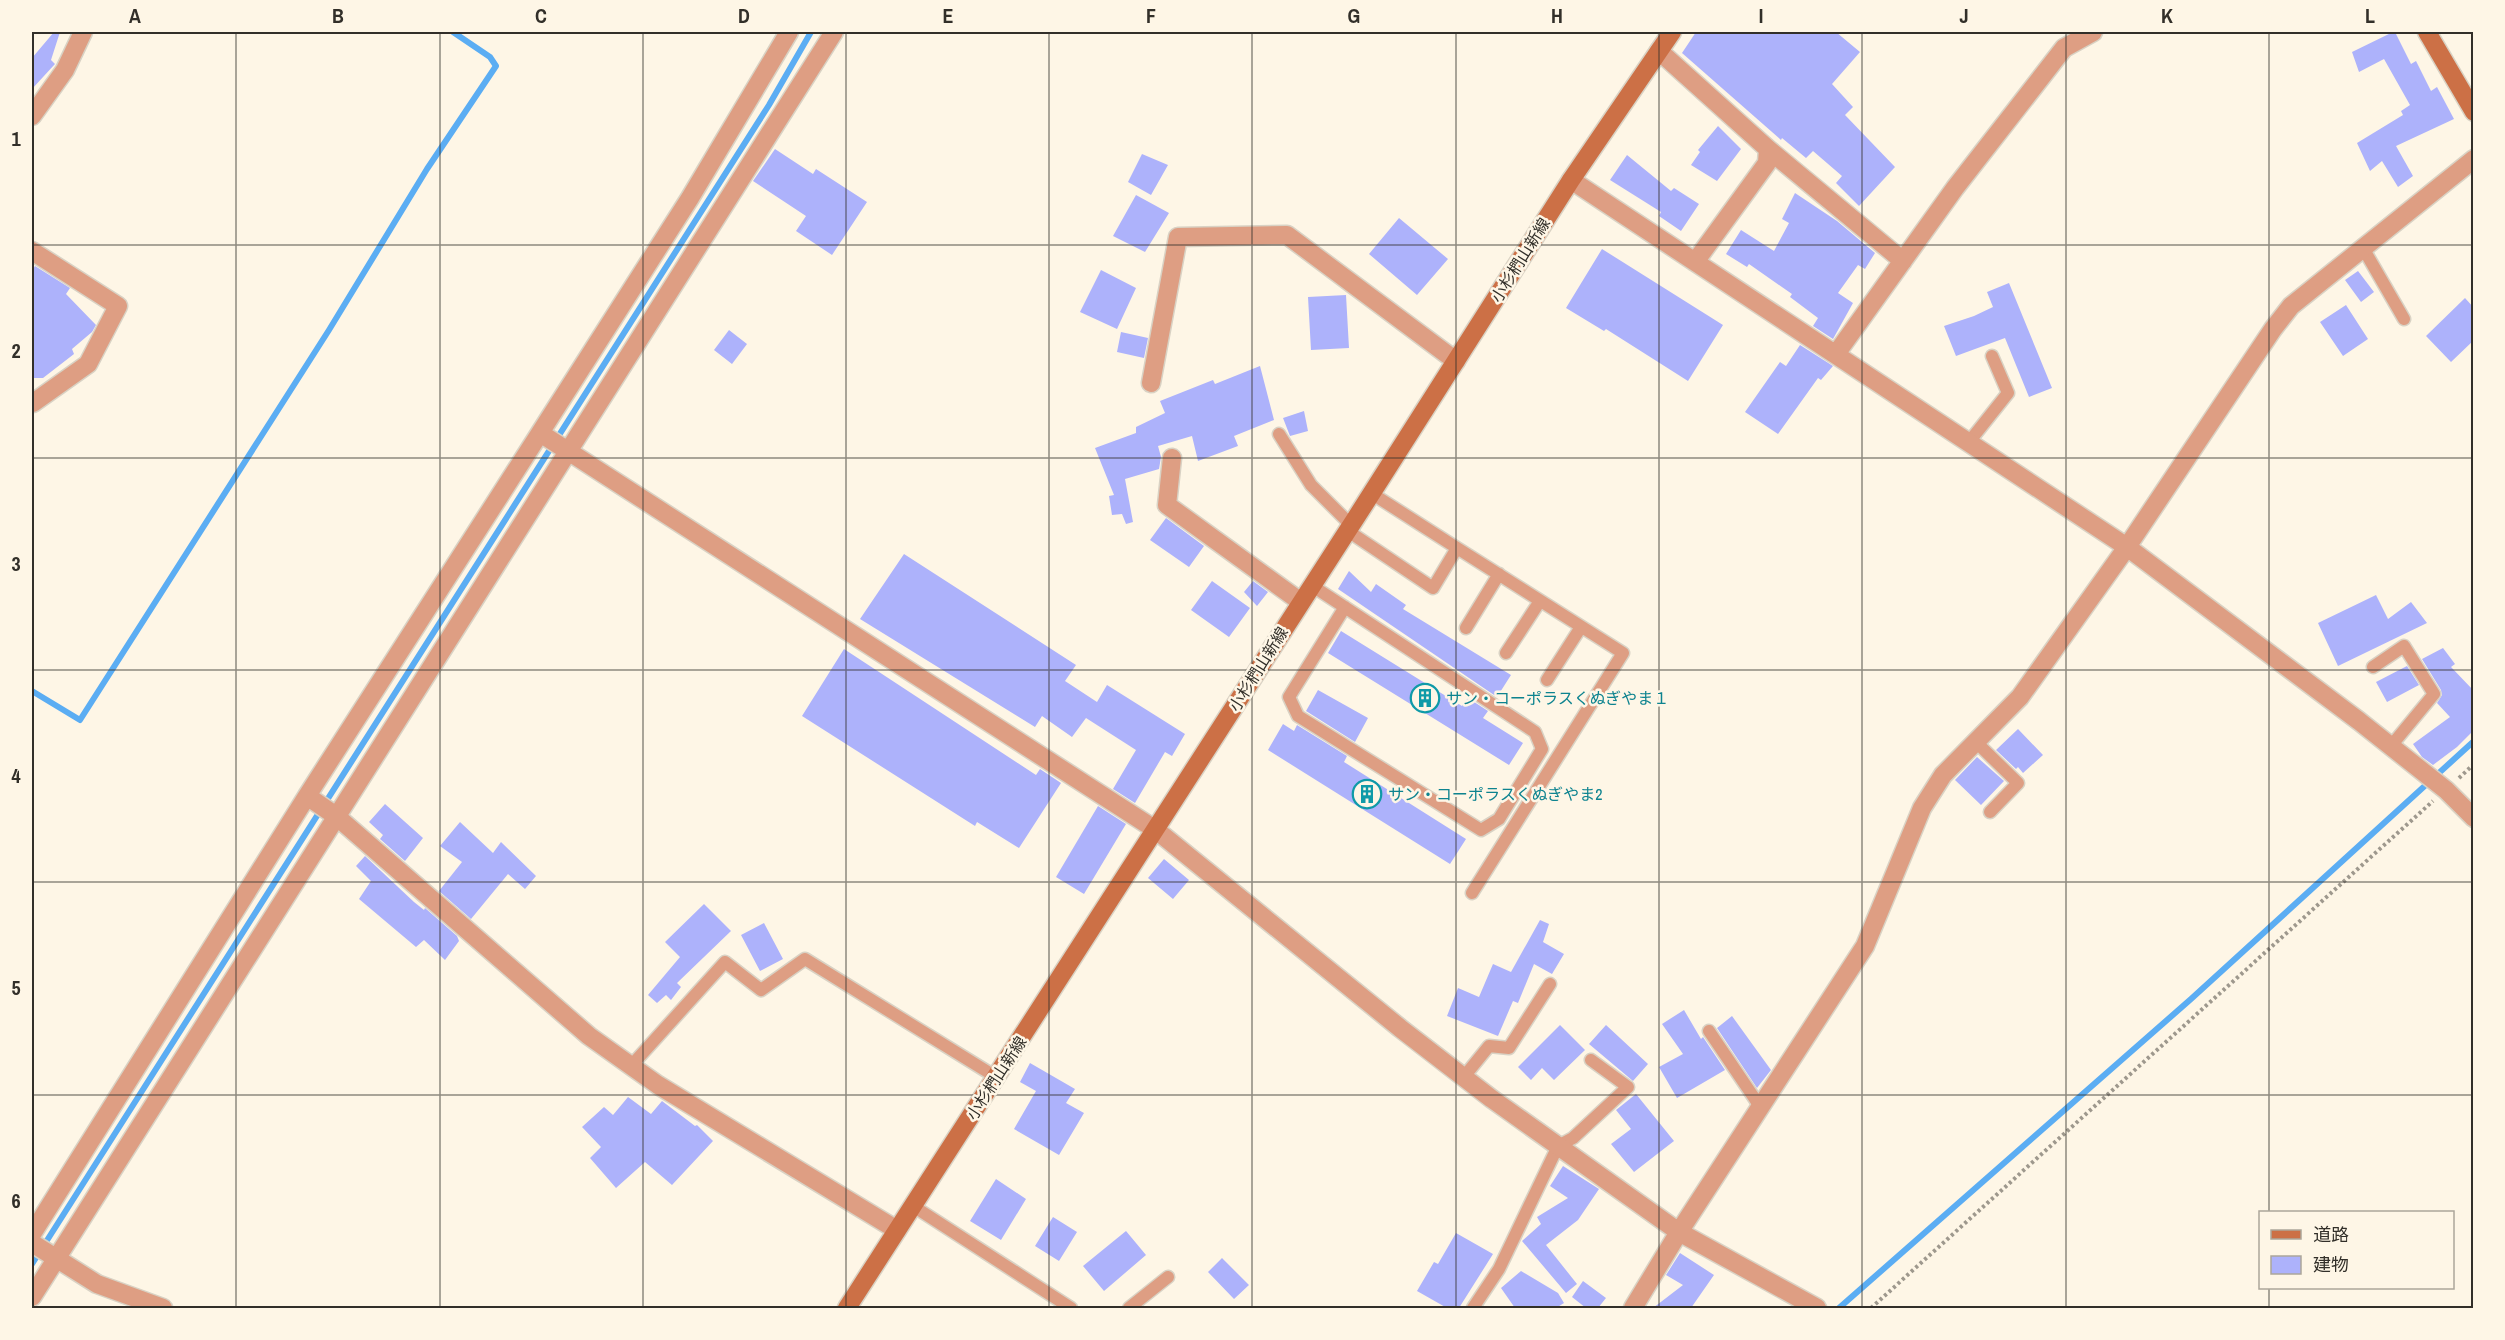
<svg xmlns="http://www.w3.org/2000/svg" width="2505" height="1340" font-family="'Archivo Narrow','Noto Sans JP',sans-serif">
  <style>
    .lines { fill: none; stroke-linecap: round; stroke-linejoin: round }
    .stream { stroke: #5badf3; stroke-width: 6 }
    .building { fill: #adb2fb }
    .lane-casing { stroke: #d9d2c4; stroke-width: 15 }
    .street-casing { stroke: #d9d2c4; stroke-width: 21 }
    .secondary-casing { stroke: #d9d2c4; stroke-width: 21 }
    .path { stroke: #9e988d; stroke-width: 4; stroke-dasharray: 3 3; stroke-linecap: butt }
    .lane { stroke: #de9e83; stroke-width: 12 }
    .street { stroke: #de9e83; stroke-width: 18 }
    .secondary { stroke: #cc7046; stroke-width: 18 }
    .grid { fill: none; stroke: #322f29; stroke-width: 1.5; stroke-opacity: 0.55 }
    .labels { text-anchor: middle; stroke-width: 5; stroke-linejoin: round; paint-order: stroke }
    .street-label { font-size: 16px; fill: #322f29; stroke: #fef6e6 }
    .culture-label { font-size: 16px; fill: #0d838f; stroke: #fef6e6; text-anchor: start }
    .neatline { fill: none; stroke: #322f29; stroke-width: 2 }
    .grid-label { font-size: 20px; text-anchor: middle; font-weight: bold; fill: #322f29 }
  </style>
  <rect width="100%" height="100%" fill="#fef6e6"/>
  <g class="lines">
    <path class="stream" d="M32,691l48,29 249,-390 98,-161 69,-103 -6,-9 -37,-25
      M32,1264l737,-1159 42,-73
      M1839,1308l352,-309 283,-258"/>
  </g>
  <path class="building" d="M54,32h6l-9,28 4,4 -23,25v-31z
    M1696,32h140l24,20 -28,32 21,23 -8,8 50,52 -36,39 -23,-23 6,-7 -29,-25 -7,7 -24,-20 -1,2 -99,-87z
    M2393,32h2l16,32 5,-3 15,30 6,-4 17,32 -58,27 17,30 -15,11 -16,-26 -12,10 -13,-28 46,-28 -2,-4 9,-6 -26,-46 -25,13 -7,-20z
    M1718,126l23,23 -24,32 -26,-16 9,-13 -2,-2z
    M775,149l38,25 3,-5 51,33 -35,53 -36,-24 10,-15 -53,-35z
    M1142,154l26,11 -17,30 -23,-13z
    M1627,155l44,36 3,-3 25,16 -18,27 -22,-15 2,-4 -51,-32z
    M1795,193l42,28 38,32 -10,16 -7,-4 -20,28 15,10 -20,36 -20,-13 5,-8 -28,-21 2,-3 -43,-30 -2,3 -21,-13 15,-24 33,21 15,-28 -7,-4z
    M1136,195l33,18 -24,39 -32,-16z
    M1399,218l49,41 -31,36 -48,-41z
    M1602,249l121,76 -35,56 -82,-52 -2,2 -38,-23z
    M35,266l35,22 -4,6 30,31 -4,7 -20,17 2,5 -31,24h-11v-107z
    M1101,270l35,18 -19,41 -37,-17z
    M2358,271l16,21 -13,10 -16,-22z
    M2009,283l43,105 -23,9 -24,-59 -49,18 -12,-30 30,-10 19,-9 -6,-15z
    M1346,295l3,53 -38,2 -3,-53z
    M2465,298l9,10v32l-23,22 -25,-26z
    M2346,305l22,34 -25,17 -23,-34z
    M729,330l18,14 -15,20 -18,-14z
    M1121,332l27,6 -4,20 -27,-6z
    M1800,345l33,21 -12,14 -3,-2 -40,56 -33,-22 35,-50 6,4z
    M1260,366l14,54 -40,16 4,10 -40,15 -6,-25 -34,10 3,11 -2,12 -34,10 8,43 -7,2 -4,-10 -10,1 -3,-19 5,-1 -19,-47 41,-15v-6l29,-14 -5,-12 53,-21 2,4z
    M1304,411l4,20 -18,5 -7,-18z
    M1166,518l38,28 -15,21 -39,-27z
    M904,554l172,111 -11,16 32,21 10,-17 78,49 -13,22 -7,-4 -30,51 -22,-14 23,-39 -50,-32 -14,19 -30,-21 -7,11 -175,-108z
    M1349,571l22,21 5,-8 30,21 -3,4 108,66 -14,22 -159,-108z
    M1212,581l38,27 -21,29 -38,-27z
    M1253,581l15,11 -11,14 -13,-14z
    M2376,595l12,24 23,-17 16,21 -89,43 -20,-43z
    M1341,631l121,75 6,-8 20,13 -5,7 40,25 -14,22 -181,-112z
    M2443,648l12,16 -4,3 23,24v39l-17,17 -24,18 -11,-8 -9,-13 37,-27 -13,-14 5,-8 -1,-5 -19,-31z
    M844,649l192,126 4,-6 21,14 -42,65 -42,-26 -2,4 -173,-110z
    M2407,666l12,19 -32,17 -11,-20z
    M1318,690l50,28 -13,24 -49,-31z
    M1283,724l11,7 3,-6 50,31 -3,6 122,77 -16,25 -182,-114z
    M2018,729l25,26 -20,18 -5,-6 -2,2 -20,-19z
    M1977,757l27,24 -23,24 -26,-25z
    M385,804l38,34 -18,23 -25,-22 3,-4 -14,-13z
    M1098,806l28,18 -42,70 -28,-17z
    M460,822l33,31 8,-11 35,34 -11,13 -17,-15 -37,45 -32,-28 23,-29 -22,-16z
    M365,856l49,46 10,8 1,-2 32,28 2,5 -14,19 -21,-20 -8,7 -57,-48 12,-18 -15,-15z
    M1164,859l25,21 -16,19 -25,-21z
    M704,904l27,27 -54,52 4,4 -10,13 -5,-5 -9,8 -9,-8 32,-38 -15,-15z
    M1540,920l9,4 -6,18 21,12 -12,20 -18,-10 -16,39 -5,-2 -15,35 -51,-20 11,-28 21,9 14,-33 18,8z
    M764,923l19,36 -23,12 -19,-36z
    M1684,1010l17,29 2,-2 22,33 -48,28 -18,-31 24,-13 -21,-30z
    M1732,1016l39,54 -14,18 -40,-60z
    M1560,1025l25,25 -31,30 -12,-12 -11,12 -13,-13z
    M1606,1025l42,39 -15,17 -44,-37z
    M1030,1063l45,26 -9,14 18,10 -25,42 -45,-26 22,-38 -16,-9z
    M1636,1094l38,47 -40,31 -23,-28 20,-15 -15,-19z
    M628,1097l23,17 11,-13 33,25 2,-1 16,16 -41,44 -27,-23 -29,26 -26,-30 11,-11 -19,-20 22,-20 9,8z
    M1563,1166l36,23 -21,31 -32,25 31,39 -11,9 -44,-52 19,-17 -4,-7 31,-19 -18,-12z
    M996,1179l30,20 -25,41 -31,-19z
    M1053,1217l24,15 -18,29 -24,-15z
    M1126,1231l20,24 -42,36 -21,-25z
    M1456,1233l37,21 -34,54h-12l-30,-17 17,-29 4,2z
    M1680,1253l34,22 -23,33h-38l30,-23 -17,-10z
    M1222,1258l27,27 -15,14 -26,-27z
    M1521,1271l37,22 6,10 -8,5h-41l-14,-20z
    M1583,1281l23,17 -8,10h-12l-14,-11z"/>
  <g class="lines">
    <g class="lane-casing">
      <path id="lane" d="M2363,248l41,71
        M1279,434l32,51 40,40
        M1969,442l39,-49 -16,-37
        M1348,531l85,57 24,-40 -86,-55
        M1457,548l166,105 -151,240
        M1311,585l224,147 7,17 -43,70 -18,11 -183,-114 -9,-19 56,-90
        M1466,628l33,-54
        M1506,653l34,-52
        M2373,667l31,-21 30,48 -43,52
        M1547,680l34,-53
        M1976,742l42,41 -28,29
        M1709,1031l52,77
        M631,1066l94,-104 36,28 44,-31 191,118
        M1463,1078l26,-32 20,2 41,-64
        M913,1206l158,102
        M1129,1308l39,-31
        M1473,1308l26,-39 59,-123 15,-8 55,-51 -37,-27"/>
    </g>
    <g class="street-casing">
      <path id="street" d="M1659,51l109,98 -1,14 -72,99
        M32,116l33,-46 18,-38
        M1768,149l135,112
        M1571,180l556,367 232,174 87,69 28,28
        M32,251l86,55 -30,58 -55,39 -1,-1
        M1836,354l119,-166 109,-140 29,-16
        M1151,383l27,-146 109,-2 169,126
        M540,433l150,-235 99,-166
        M1172,458l-5,47 134,97
        M307,796l233,-363 616,397 244,198 92,71 187,133 138,76
        M32,1234l275,-438 29,20 253,220 69,49 239,145
        M32,1243l65,41 66,24
        M32,1297l802,-1265
        M1633,1308l46,-76 186,-286 57,-138 21,-33 77,-78 107,-150 146,-218 18,-23 183,-147"/>
    </g>
    <g class="secondary-casing">
      <path id="secondary" d="M2427,32l47,80
        M847,1308l512,-795 212,-333 101,-148"/>
    </g>
    <path class="path" d="M2459,778l15,-14
      M1871,1308l562,-507"/>
    <use href="#lane" class="lane"/>
    <use href="#street" class="street"/>
    <use href="#secondary" class="secondary"/>
  </g>
  <path class="grid" d="M236,32v1276M440,32v1276M643,32v1276M846,32v1276M1049,32v1276M1252,32v1276M1456,32v1276M1659,32v1276M1862,32v1276M2066,32v1276M2269,32v1180M32,245h2442M32,458h2442M32,670h2442M32,882h2442M32,1095h2442M2269,1288v20"/>
  <defs>
    <g id="building-ring" transform="scale(1.5)"><circle r="9.5" fill="#fef6e6" stroke="#0f9aa8" stroke-width="1.5"/><path d="M-4-6H4V6H1V3H-1V6H-4ZM-2.5-4.3h1.7v1.8h-1.7ZM.8-4.3h1.7v1.8H.8ZM-2.5-1h1.7V.8h-1.7ZM.8-1h1.7V.8H.8Z" fill="#0f9aa8"/></g>
  </defs>
  <g fill-rule="evenodd">
    <use href="#building-ring" x="1425" y="698"/>
    <use href="#building-ring" x="1367" y="794"/>
  </g>
  <g class="labels">
    <g class="street-label">
      <text transform="translate(1520 260) rotate(-58)" y="6">小杉椚山新線</text>
      <text transform="translate(1258 669) rotate(-58)" y="6">小杉椚山新線</text>
      <text transform="translate(996 1078) rotate(-57)" y="6">小杉椚山新線</text>
    </g>
    <g class="culture-label">
      <text x="1446" y="704">サン・コーポラスくぬぎやま１</text>
      <text x="1388" y="800">サン・コーポラスくぬぎやま2</text>
    </g>
  </g>
  <rect width="2505" height="1340" fill="none" stroke="#fef6e6" stroke-width="66"/>
  <rect x="2259" y="1211" width="195" height="78" fill="#fef6e6" stroke="#aca69a" stroke-width="1.5"/>
  <rect x="2271" y="1230" width="30" height="9" fill="#cc7046" stroke="#aca69a" stroke-width="1.5"/>
  <text x="2313" y="1241" font-size="18" fill="#322f29">道路</text>
  <rect x="2271" y="1256" width="30" height="18" fill="#adb2fb" stroke="#aca69a" stroke-width="1.5"/>
  <text x="2313" y="1271" font-size="18" fill="#322f29">建物</text>
  <rect x="33" y="33" width="2439" height="1274" class="neatline"/>
  <g class="grid-label">
    <text x="135" y="23">A</text>
    <text x="338" y="23">B</text>
    <text x="541" y="23">C</text>
    <text x="744" y="23">D</text>
    <text x="948" y="23">E</text>
    <text x="1151" y="23">F</text>
    <text x="1354" y="23">G</text>
    <text x="1557" y="23">H</text>
    <text x="1761" y="23">I</text>
    <text x="1964" y="23">J</text>
    <text x="2167" y="23">K</text>
    <text x="2370" y="23">L</text>
    <text x="16" y="146">1</text>
    <text x="16" y="358">2</text>
    <text x="16" y="571">3</text>
    <text x="16" y="783">4</text>
    <text x="16" y="995">5</text>
    <text x="16" y="1208">6</text>
  </g>
</svg>
